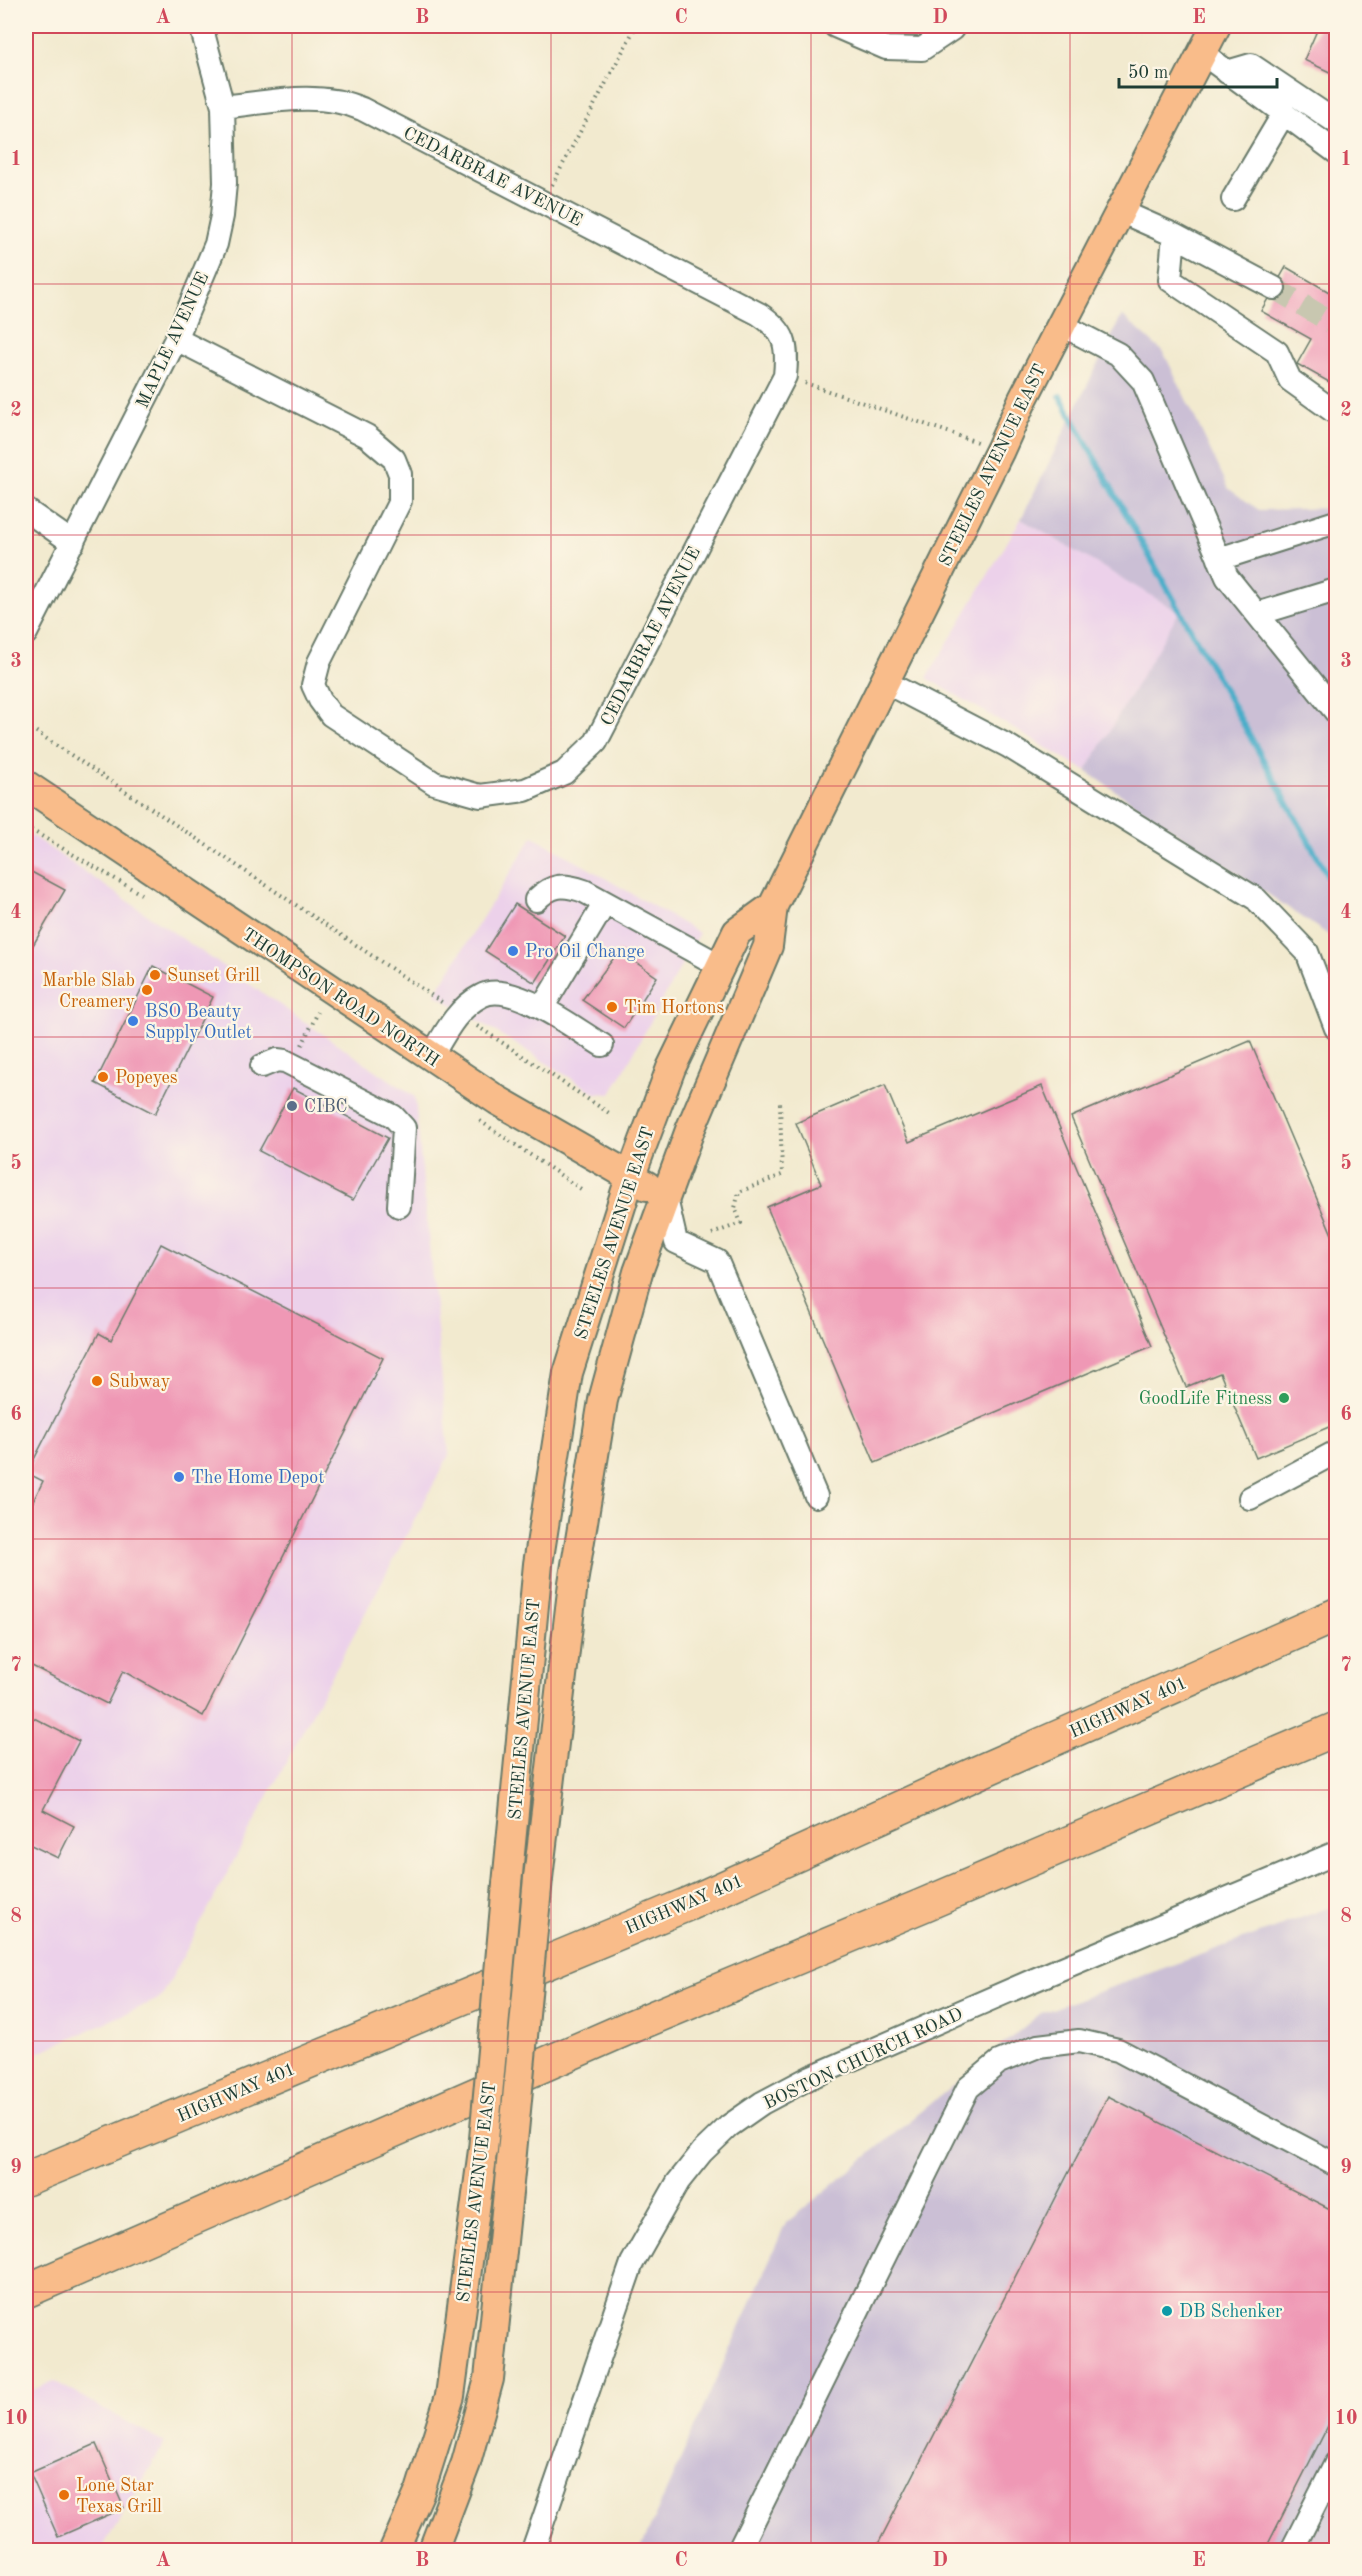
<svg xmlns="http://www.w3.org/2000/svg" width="1362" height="2576" font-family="'Old Standard TT',serif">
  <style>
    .built { fill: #ecd1ea }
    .industrial { fill: #cbbfd5 }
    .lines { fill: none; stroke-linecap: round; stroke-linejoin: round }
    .stream { stroke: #4aadc9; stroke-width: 6 }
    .building { fill: #ef98b5 }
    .minor-tunnel { stroke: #c8c7b0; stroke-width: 22; stroke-dasharray: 22 11; stroke-linecap: butt }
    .minor-casing { stroke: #697a6a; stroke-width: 26 }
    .major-casing { stroke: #697a6a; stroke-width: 32 }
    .highway-casing { stroke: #697a6a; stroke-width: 36 }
    .path { stroke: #697a6a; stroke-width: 4; stroke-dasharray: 1.5 4.5; stroke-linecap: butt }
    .minor { stroke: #fff; stroke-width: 22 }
    .major { stroke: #f9bc8a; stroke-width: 28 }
    .highway { stroke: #f9bc8a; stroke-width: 33 }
    .major-bridge-casing { stroke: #697a6a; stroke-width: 32; stroke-linecap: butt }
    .major-bridge { stroke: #f9bc8a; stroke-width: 28 }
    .grid { fill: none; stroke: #d1495b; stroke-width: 1.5; stroke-opacity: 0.55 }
    .shop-dot { fill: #3f7fe0; stroke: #fcf5e5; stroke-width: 2 }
    .food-dot { fill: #e8710a; stroke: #fcf5e5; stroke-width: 2 }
    .service-dot { fill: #5c6f8a; stroke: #fcf5e5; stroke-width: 2 }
    .leisure-dot { fill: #2e9e5b; stroke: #fcf5e5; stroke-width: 2 }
    .culture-dot { fill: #0f9aa8; stroke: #fcf5e5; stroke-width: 2 }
    .labels { text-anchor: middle; stroke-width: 4.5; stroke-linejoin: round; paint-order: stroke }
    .street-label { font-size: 18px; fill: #1f3d34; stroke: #fcf5e5 }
    .shop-label { font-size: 18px; fill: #366cbe; stroke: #fcf5e5; text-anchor: start }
    .food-label { font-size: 18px; fill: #c56008; stroke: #fcf5e5; text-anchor: start }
    .service-label { font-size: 18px; fill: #4e5e75; stroke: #fcf5e5; text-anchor: start }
    .leisure-label { font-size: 18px; fill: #27864d; stroke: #fcf5e5; text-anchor: end }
    .culture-label { font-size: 18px; fill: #0d838f; stroke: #fcf5e5; text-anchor: start }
    .neatline { fill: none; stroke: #d1495b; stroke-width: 2 }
    .grid-label { font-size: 20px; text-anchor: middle; font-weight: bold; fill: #d1495b }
  </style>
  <rect width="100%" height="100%" fill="#fcf5e5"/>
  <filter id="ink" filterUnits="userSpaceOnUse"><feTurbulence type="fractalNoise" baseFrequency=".0167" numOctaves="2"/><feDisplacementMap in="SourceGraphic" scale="12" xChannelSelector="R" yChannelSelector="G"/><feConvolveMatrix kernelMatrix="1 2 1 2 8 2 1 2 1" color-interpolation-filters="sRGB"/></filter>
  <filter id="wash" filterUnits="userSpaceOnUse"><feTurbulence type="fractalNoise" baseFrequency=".008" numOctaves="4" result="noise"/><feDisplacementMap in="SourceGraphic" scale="24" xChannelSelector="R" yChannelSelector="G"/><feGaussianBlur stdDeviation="1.35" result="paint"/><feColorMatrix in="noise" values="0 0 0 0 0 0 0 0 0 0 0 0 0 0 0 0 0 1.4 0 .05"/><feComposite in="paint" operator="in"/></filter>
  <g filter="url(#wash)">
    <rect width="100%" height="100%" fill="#f2eacf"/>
    <path class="built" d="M1021,519l159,93 -94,159 -159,-93z
      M26,832l389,265 34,358 -288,543 -135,60z
      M533,836l166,97 -88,161 -16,-1 -160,-99z
      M54,2381l111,62 -64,107h-75v-157z"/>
    <path class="industrial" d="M1122,315l42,38 65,136 30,21 77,-2v432l-250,-169 93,-159 -158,-93z
      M1336,1905v645h-696l146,-327 255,-210z"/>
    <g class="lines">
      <path class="stream" d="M1060,396l276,494"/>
    </g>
    <g id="blocks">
      <path class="building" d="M1319,26h17v49l-32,-15z
        M1286,267l50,29v90l-39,-22 14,-25 -50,-28z
        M26,869l39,21 -33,57 -6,7z
        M515,904l50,32 -30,47 -50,-32z
        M619,951l38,26 -33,51 -42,-28z
        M153,966l60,31 -58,117 -60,-31z
        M1250,1041l86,203v180l-80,34 -36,-85 -34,14 -115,-270z
        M885,1085l24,57 133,-56 110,260 -277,117 -108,-256 54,-23 -25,-61z
        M293,1088l95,50 -35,62 -94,-49z
        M161,1244l222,114 -180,358 -80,-45 -16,33 -81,-41v-147l17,-35 -16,-8 72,-140 12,7z
        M26,1714l53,27 -36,69 31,16 -16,32 -29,-14 -3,7z
        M1108,2096l228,116v198l-71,140h-390z
        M96,2444l28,64 -66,29 -28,-64z"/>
    </g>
  </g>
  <g filter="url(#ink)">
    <use href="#blocks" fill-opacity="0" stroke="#697a6a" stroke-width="1.5"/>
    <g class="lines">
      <path class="minor-tunnel" d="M1274,288l62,37"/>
      <g class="minor-casing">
        <path id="minor" d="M835,26l51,22 36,1 30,-20 2,-3
          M1202,53l134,99
          M1227,72l24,-7 85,57
          M1233,199l51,-86
          M1120,211l54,24 100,53
          M1174,235l-4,45 107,72 13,28 46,33
          M1062,325l56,29 25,27 84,196 109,135
          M176,339l191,97 27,23 6,15v27l-81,161 -6,23 7,15 11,15 103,68 46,13 45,-6 39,-17 32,-31 189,-366c3,-31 1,-44 -26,-62l-397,-205c-43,-19 -93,-7 -139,-2
          M26,510l47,33
          M1219,559l117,-37
          M1257,614l79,-24
          M26,633l150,-294 40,-95 6,-28 3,-33 -2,-76 -22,-81
          M885,682l123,64 248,153 51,53 29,76
          M536,900c16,-16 27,-16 48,-9l137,75
          M542,1008l63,-105
          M431,1057c13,-22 26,-49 50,-61 29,-17 94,33 121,49
          M262,1066l15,-6 8,1 108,55 11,12 -5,78
          M665,1194l11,48 41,19 99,235
          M1250,1498l86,-46
          M533,2550l99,-287 46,-81 24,-30 27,-26 33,-23 49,-26 223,-97 302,-127
          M739,2550l229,-462 31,-26 39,-16 41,-5 39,9 218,115
          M1292,2550l44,-87"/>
      </g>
      <g class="major-casing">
        <path id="major" d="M26,785l471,315 150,86
          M538,1878l35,-295 30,-183 35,-128 52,-142 78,-184 5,-40 227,-456 23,-51 193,-373
          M507,1884l31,-320 30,-191 62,-195 41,-110 66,-136 36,-26
          M394,2550l26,-59 30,-95 33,-246
          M433,2550l33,-87 23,-84 22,-216"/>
      </g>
      <g class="highway-casing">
        <path id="highway" d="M26,2179l662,-275 291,-132 357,-157
          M26,2291l602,-263 293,-122 415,-177"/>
      </g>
      <path class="path" d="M552,185l84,-159
        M805,383l172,59
        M26,725l417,278
        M26,827l115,67
        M477,1026l132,87
        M302,1045l16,-33
        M480,1121l101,68
        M712,1234l29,-11 -6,-15 4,-16 43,-17 -2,-74"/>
      <use href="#minor" class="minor"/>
      <use href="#major" class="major"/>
      <use href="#highway" class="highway"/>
      <g class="major-bridge-casing">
        <path id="major-bridge" d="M483,2150l24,-266
          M511,2163l27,-285"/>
      </g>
      <use href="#major-bridge" class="major-bridge"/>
    </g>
  </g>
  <path class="grid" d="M292,26v2524M551,26v2524M811,26v2524M1070,26v2524M26,284h1310M26,535h1310M26,786h1310M26,1037h1310M26,1288h1310M26,1539h1310M26,1790h1310M26,2041h1310M26,2292h1310"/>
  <g class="shop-dot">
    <circle cx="513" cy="951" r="6"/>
    <circle cx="133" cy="1021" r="6"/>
    <circle cx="179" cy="1477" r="6"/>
  </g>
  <g class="food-dot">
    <circle cx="155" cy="975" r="6"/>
    <circle cx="147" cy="990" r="6"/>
    <circle cx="612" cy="1007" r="6"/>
    <circle cx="103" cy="1077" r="6"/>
    <circle cx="97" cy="1381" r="6"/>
    <circle cx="64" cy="2495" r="6"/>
  </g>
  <circle class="service-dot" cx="292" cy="1106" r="6"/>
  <circle class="leisure-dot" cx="1284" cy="1398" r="6"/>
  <circle class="culture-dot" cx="1167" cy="2311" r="6"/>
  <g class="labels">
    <g class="street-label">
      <text transform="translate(493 176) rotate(27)" y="6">CEDARBRAE AVENUE</text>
      <text transform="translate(172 340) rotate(-65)" y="6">MAPLE AVENUE</text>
      <text transform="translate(992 465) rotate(-64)" y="6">STEELES AVENUE EAST</text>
      <text transform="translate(650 636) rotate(-63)" y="6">CEDARBRAE AVENUE</text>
      <text transform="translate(341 997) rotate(34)" y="6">THOMPSON ROAD NORTH</text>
      <text transform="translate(614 1233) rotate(-72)" y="6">STEELES AVENUE EAST</text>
      <text transform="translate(1128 1707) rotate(-24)" y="6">HIGHWAY 401</text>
      <text transform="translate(524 1709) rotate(-85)" y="6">STEELES AVENUE EAST</text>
      <text transform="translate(684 1904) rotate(-23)" y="6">HIGHWAY 401</text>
      <text transform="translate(863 2058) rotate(-25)" y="6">BOSTON CHURCH ROAD</text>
      <text transform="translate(236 2092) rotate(-23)" y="6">HIGHWAY 401</text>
      <text transform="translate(476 2192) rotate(-83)" y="6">STEELES AVENUE EAST</text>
    </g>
    <g class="shop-label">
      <text x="525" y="957">Pro Oil Change</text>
      <text x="145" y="1017">BSO Beauty<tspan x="145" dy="21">Supply Outlet</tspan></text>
      <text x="191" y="1483">The Home Depot</text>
    </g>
    <g class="food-label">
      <text x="167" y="981">Sunset Grill</text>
      <text x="135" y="986" text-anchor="end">Marble Slab<tspan x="135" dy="21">Creamery</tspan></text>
      <text x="624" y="1013">Tim Hortons</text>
      <text x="115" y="1083">Popeyes</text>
      <text x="109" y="1387">Subway</text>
      <text x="76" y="2491">Lone Star<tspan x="76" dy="21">Texas Grill</tspan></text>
    </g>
    <g class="service-label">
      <text x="304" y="1112">CIBC</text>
    </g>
    <g class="leisure-label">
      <text x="1272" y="1404">GoodLife Fitness</text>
    </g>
    <g class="culture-label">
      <text x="1179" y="2317">DB Schenker</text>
    </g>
  </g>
  <rect width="1362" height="2576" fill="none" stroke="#fcf5e5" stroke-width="66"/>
  <path d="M1119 78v9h158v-9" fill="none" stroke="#1f3d34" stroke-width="3"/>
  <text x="1128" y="78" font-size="18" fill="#1f3d34" stroke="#fcf5e5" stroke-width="4.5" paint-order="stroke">50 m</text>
  <rect x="33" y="33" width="1296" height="2510" class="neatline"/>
  <g class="grid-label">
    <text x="163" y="23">A</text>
    <text x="422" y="23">B</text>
    <text x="681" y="23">C</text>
    <text x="940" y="23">D</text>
    <text x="1199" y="23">E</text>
    <text x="16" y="165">1</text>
    <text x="1346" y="165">1</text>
    <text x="16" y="416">2</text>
    <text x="1346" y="416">2</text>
    <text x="16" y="667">3</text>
    <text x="1346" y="667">3</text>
    <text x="16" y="918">4</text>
    <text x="1346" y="918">4</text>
    <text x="16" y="1169">5</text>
    <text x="1346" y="1169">5</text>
    <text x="16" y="1420">6</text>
    <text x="1346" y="1420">6</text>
    <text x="16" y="1671">7</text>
    <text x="1346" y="1671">7</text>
    <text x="16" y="1922">8</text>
    <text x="1346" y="1922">8</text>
    <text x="16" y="2173">9</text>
    <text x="1346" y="2173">9</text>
    <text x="16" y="2424">10</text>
    <text x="1346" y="2424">10</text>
    <text x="163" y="2566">A</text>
    <text x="422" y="2566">B</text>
    <text x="681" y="2566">C</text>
    <text x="940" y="2566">D</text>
    <text x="1199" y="2566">E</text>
  </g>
</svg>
